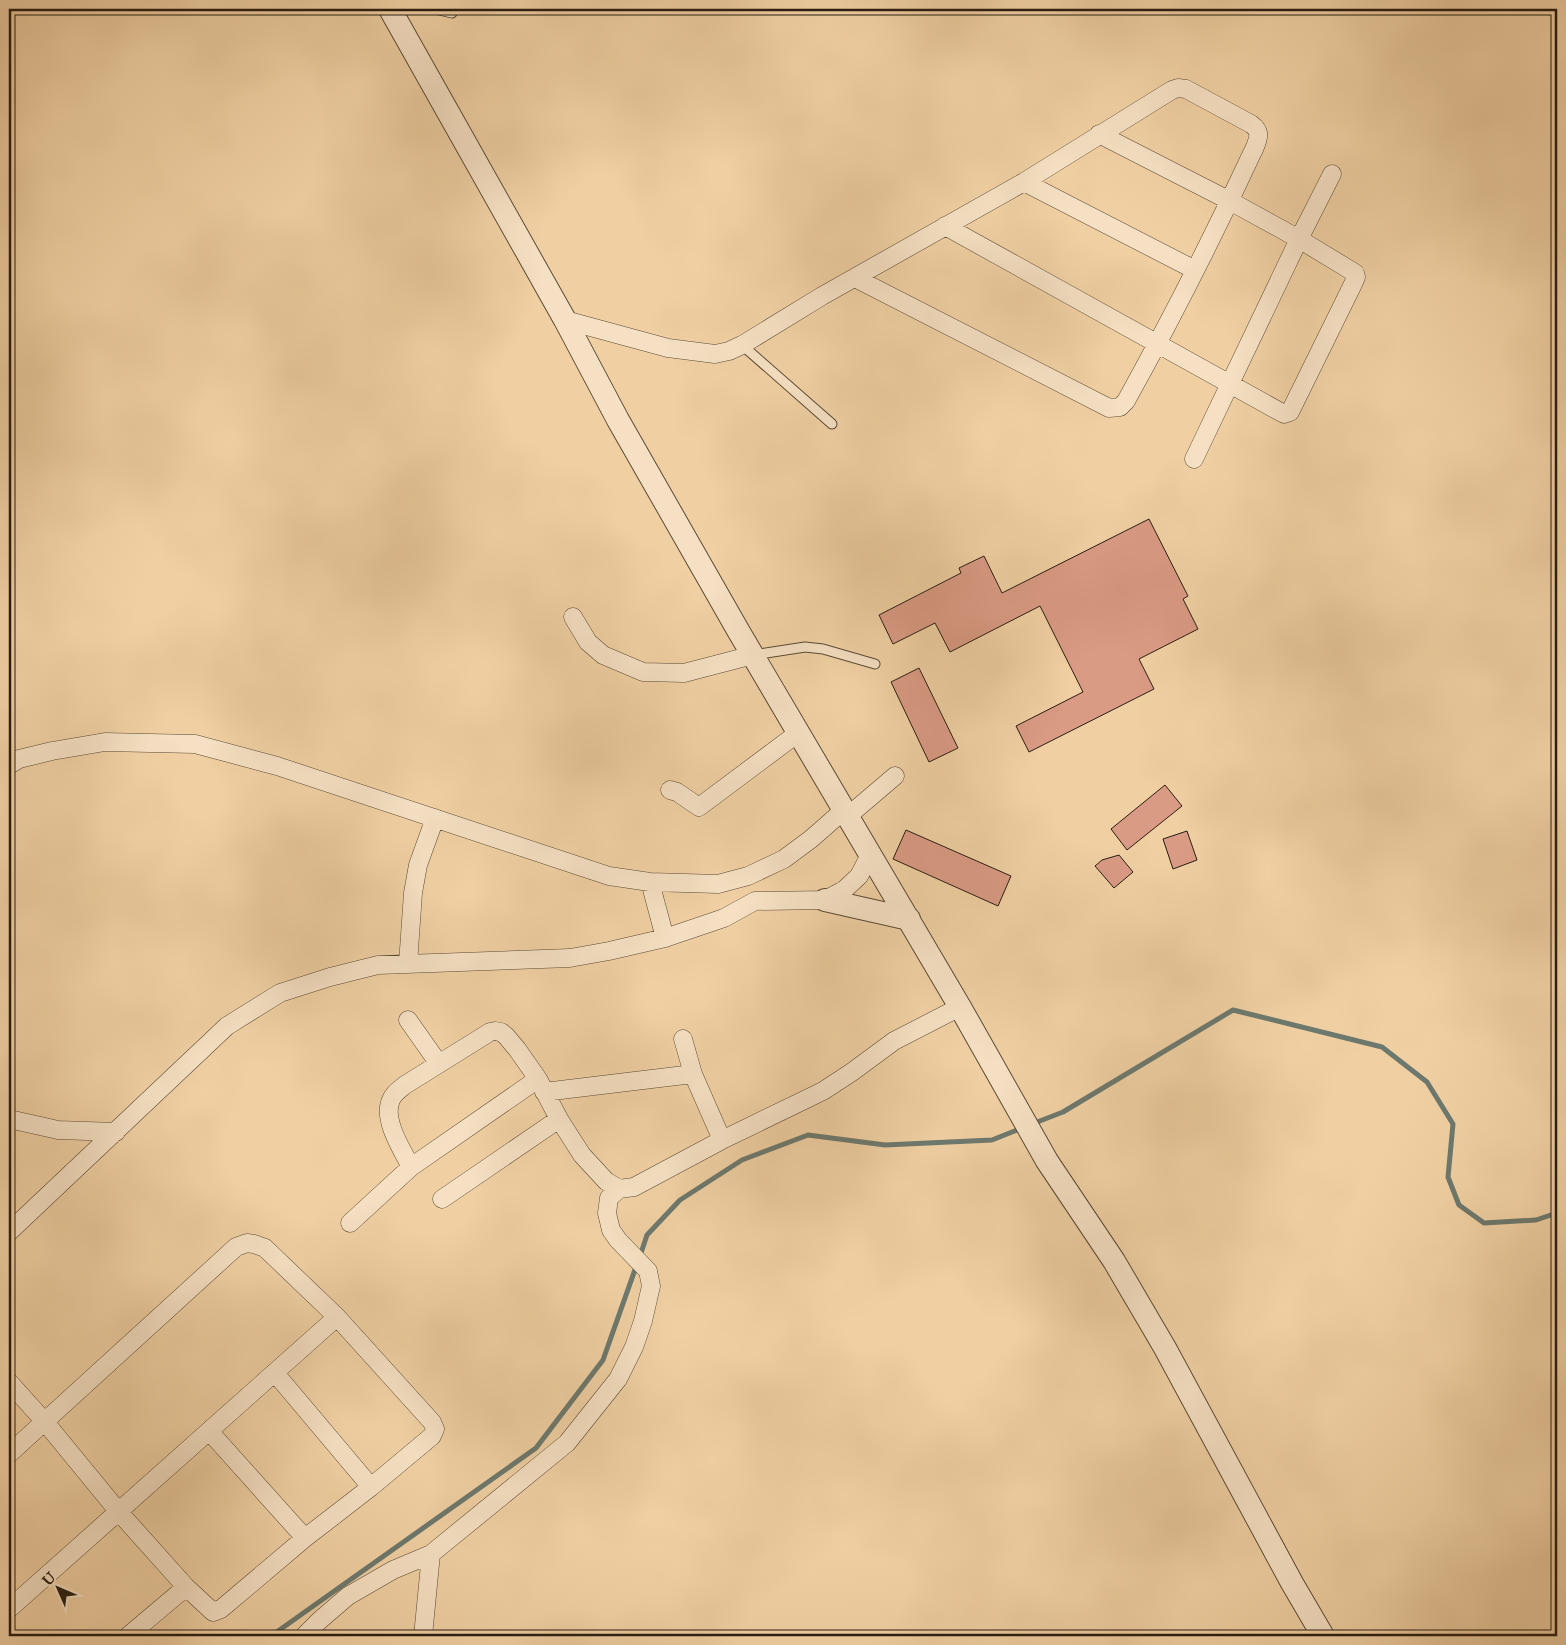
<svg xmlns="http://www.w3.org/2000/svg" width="1566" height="1645" font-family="'IM FELL Double Pica',serif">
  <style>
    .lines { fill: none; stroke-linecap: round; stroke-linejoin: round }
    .stream { stroke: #6d796e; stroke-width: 5 }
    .building { fill: #da9b84; stroke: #291d12 }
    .service-casing { stroke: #5b4a36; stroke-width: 11 }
    .minor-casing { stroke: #5b4a36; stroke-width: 19 }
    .tertiary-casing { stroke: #5b4a36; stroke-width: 24 }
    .service { stroke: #f5e0c3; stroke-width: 9 }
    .minor { stroke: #f5e0c3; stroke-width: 18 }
    .tertiary { stroke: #f5e0c3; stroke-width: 22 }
  </style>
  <rect width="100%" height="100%" fill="#f0d0a3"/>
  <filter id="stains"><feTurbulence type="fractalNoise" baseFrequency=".004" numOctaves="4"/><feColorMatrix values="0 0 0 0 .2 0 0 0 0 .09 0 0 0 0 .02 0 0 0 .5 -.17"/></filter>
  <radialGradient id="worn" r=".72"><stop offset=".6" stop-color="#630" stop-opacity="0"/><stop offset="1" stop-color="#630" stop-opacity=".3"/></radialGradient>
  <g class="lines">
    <path class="stream" d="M1032,1124l31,-12 170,-102 149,37 45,35 26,42 -5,53 11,28 25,18 52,-3 21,-7
      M640,1256l7,-21 33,-35 62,-40 66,-25 77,10 107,-5 30,-12
      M271,1636l265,-188 67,-88 34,-96"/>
  </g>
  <path class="building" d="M1149,519l39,77 -5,3 15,30 -59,30 15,30 -125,63 -13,-26 67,-34 -43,-86 -90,46 -15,-29 -42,21 -14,-29 82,-42 -2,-5 25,-12 18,37z
    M919,668l39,80 -29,14 -38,-80z
    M1165,785l17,21 -55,44 -16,-21z
    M906,830l105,46 -13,30 -105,-47z
    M1187,831l10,29 -24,9 -10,-30z
    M1119,855l14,17 -19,16 -19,-22 7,-6z"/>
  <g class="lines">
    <g class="service-casing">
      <path id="service" d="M435,9l17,4
        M742,345l90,79
        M753,655l52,-8 18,2 52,15"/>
    </g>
    <g class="minor-casing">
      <path id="minor" d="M1024,182l171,88
        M945,226l339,188 6,-2 64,-130 2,-5 -1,-4 -56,-34 -69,-38 -131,-67
        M565,320l103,28 47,6 14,-3 13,-6 80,-49 202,-114 148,-92 6,-2 8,1 65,35c10,7 8,13 4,23 -40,86 -83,171 -129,254l-6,6 -11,1 -254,-130
        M1194,459l105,-220 33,-65
        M573,617l15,25 15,13 40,17 41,1 69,-18
        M9,765l10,-6 33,-8 53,-9 90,2 82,22 332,110 41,6 68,2 30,-8 36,-17 27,-20 33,-29
        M670,790l7,2 22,15 99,-74
        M848,816l47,-40
        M650,882l15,56
        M408,964l5,-71 5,-28 17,-47
        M408,1020l31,44
        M683,1039l10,35
        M538,1079l-127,88c-9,-17 -29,-48 -20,-67 2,-6 8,-10 14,-15l85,-53 5,-1 6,1 5,4 11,13 21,30 21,40 23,36 24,26 13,8 15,-2 88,-47 101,-49 29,-19 42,-31 66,-34
        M544,1092l149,-18 29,66
        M9,1119l49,11 58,2
        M442,1199l117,-80
        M350,1223l61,-56
        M9,1232l218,-206 53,-33 50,-16 48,-12 192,-7 39,-7 56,-13 59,-20 31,-17 70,-1 19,-10 15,-14 12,-23
        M275,1373l96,114
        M9,1382l36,40 73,89 68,76 27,25 8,-3 84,-71 66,-51 61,-51 3,-7 -3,-7 -95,-105 -72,-69 -11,-4 -7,-1 -11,4 -227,207
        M209,1431l96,107
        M9,1609l328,-292
        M128,1636l58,-49
        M304,1636l16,-16 28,-24 45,-26 38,-16
        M423,1636l8,-82 136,-111 51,-64 16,-32 9,-26 8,-35 -3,-15 -30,-31 -7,-10 -4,-17 2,-15 10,-9"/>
    </g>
    <g class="tertiary-casing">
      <path id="tertiary" d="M390,9l175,311 53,100 121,212 221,375 87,154 67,100 51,87 127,235 31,53
        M825,900l84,19"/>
    </g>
    <use href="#service" class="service"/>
    <use href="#minor" class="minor"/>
    <use href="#tertiary" class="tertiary"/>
  </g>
  <rect width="1566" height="1645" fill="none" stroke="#f0d0a3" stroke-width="30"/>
  <rect x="10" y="10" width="1546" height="1625" fill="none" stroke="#291d12" stroke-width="2.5"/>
  <rect x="15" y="15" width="1536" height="1615" fill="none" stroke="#291d12"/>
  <g transform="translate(58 1588) rotate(315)" stroke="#f5e0c3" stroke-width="4" paint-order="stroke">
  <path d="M0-4L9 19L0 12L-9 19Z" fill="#291d12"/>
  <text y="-8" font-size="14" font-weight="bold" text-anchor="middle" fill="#291d12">U</text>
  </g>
  <rect width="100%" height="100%" filter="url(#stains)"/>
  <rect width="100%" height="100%" fill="url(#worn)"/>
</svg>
